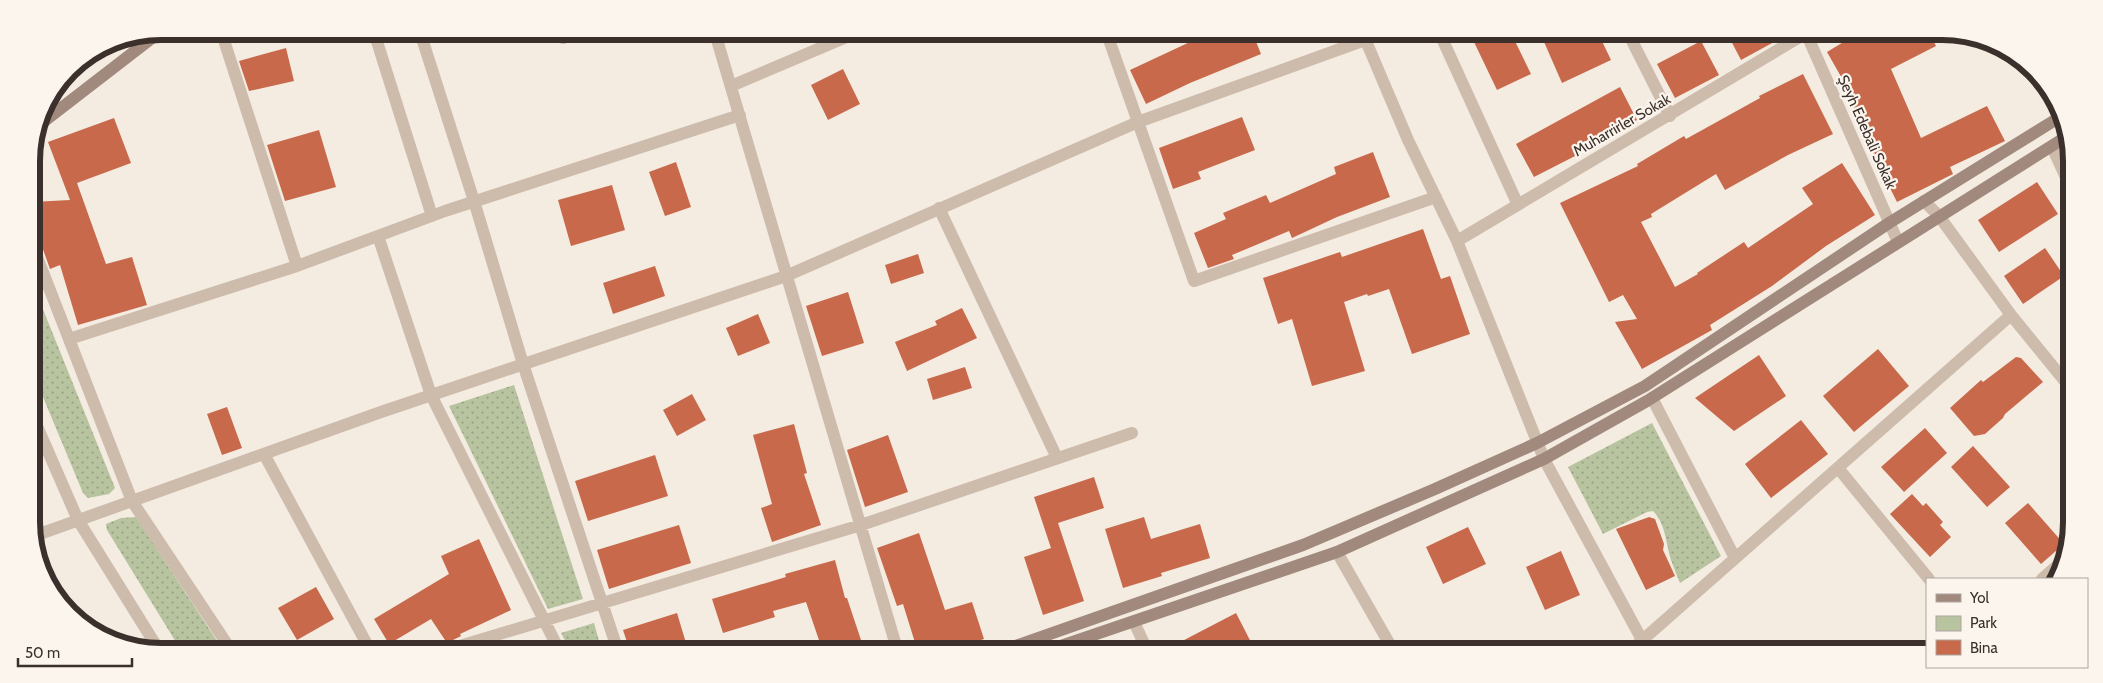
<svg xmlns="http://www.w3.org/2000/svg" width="2103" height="683" font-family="Cabin,sans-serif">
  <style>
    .green { fill: url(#green-dots) }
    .building { fill: #c8694b }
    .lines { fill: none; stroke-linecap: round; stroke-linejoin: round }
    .street { stroke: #cdbbac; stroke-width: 12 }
    .secondary { stroke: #a18a7d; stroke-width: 12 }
    .labels { text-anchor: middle; stroke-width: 4.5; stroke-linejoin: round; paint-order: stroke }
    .street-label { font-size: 15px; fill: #3b302b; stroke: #fbf5ee }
    .rim { fill: none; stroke: #3b302b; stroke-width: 6 }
  </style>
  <defs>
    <pattern id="green-dots" width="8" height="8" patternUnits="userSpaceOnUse" patternTransform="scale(1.25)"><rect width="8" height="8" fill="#b8c4a0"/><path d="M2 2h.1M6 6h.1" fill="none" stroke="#97a083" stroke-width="1.8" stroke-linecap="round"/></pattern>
  </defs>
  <rect width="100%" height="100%" fill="#f4ebe1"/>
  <path class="green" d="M32,282l83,206 -6,6 -21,4 -5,-5 -50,-120z
    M514,385l69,214 -35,10 -99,-203z
    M1652,423l69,133 -41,27c-3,-7 -6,-15 -9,-23 -5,-16 -5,-36 -18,-49l-6,1 -44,22 -35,-67z
    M136,517l85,130h-42l-72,-117 -1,-6 15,-6z
    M594,623l7,25h-32l-8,-15z"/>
  <path class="building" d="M1207,34h46l8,20 -71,29 -44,21 -16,-34z
    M1488,35h24l19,39 -34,16 -23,-48z
    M1541,35h58l12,25 -49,23z
    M1728,35h59l-46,25z
    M1855,35l76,1 5,10 -45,23 30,69 66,-32 18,35 -55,26 3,7 -56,28 -18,-36 -26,-62 3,-1 -29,-51z
    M1701,41l18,34 -44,23 -18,-34z
    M286,48l8,33 -45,10 -10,-30z
    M843,69l17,35 -32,16 -17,-35z
    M1803,74l30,60 -45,21 -63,35 -9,-16 -65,40 1,3 -11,5 34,65 23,-13 -1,-1 47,-31 4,6 65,-44 -11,-16 40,-25 33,52 -49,31 -54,40 -62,39 2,5 -70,39 -27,-47 22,-3 -14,-24 -14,7 -49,-99 78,-37 -1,-2 47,-28 2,3 74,-41 -1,-2z
    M1620,87l17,33 -60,32 2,2 -45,23 -18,-33z
    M1242,117l13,33 -57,22 3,7 -28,10 -14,-41z
    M114,118l17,45 -54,20 29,81 26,-7 15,48 -69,20 -18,-60 -10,4 -10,-28 -6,-5 -2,-5v-29l38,-2 -22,-58z
    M319,130l17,57 -51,14 -18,-56z
    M1373,152l17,45 -53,20 -45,21 -3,-7 -57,24 2,4 -26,9 -14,-35 32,-14 -3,-6 43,-18 4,8 66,-29 -2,-7z
    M676,162l15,45 -26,9 -16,-44z
    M2037,182l21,32 -59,38 -21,-32z
    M612,185l13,45 -54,16 -13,-46z
    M1423,229l18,50 9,-3 20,58 -58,20 -23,-65 -21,7 -1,-2 -23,8 21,69 -53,15 -20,-67 -14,5 -15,-46 77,-26 2,5z
    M2045,248l19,28 -41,28 -19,-28z
    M918,254l6,19 -33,11 -6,-19z
    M655,266l10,30 -52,18 -10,-31z
    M848,292l16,51 -42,13 -16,-50z
    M962,308l15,30 -70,33 -12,-29 42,-17 -2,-4z
    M758,314l12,29 -32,13 -12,-28z
    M1878,349l31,37 -55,46 -31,-36z
    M1759,355l27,41 -52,35 -39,-33z
    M2016,357l5,1 22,24 -38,32 -2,4 -18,16 -11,2 -24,-28 31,-28 2,2z
    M965,367l7,21 -39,12 -6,-21z
    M692,394l14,26 -29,16 -14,-26z
    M227,407l15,41 -20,7 -15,-41z
    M1801,420l27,34 -57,44 -26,-34z
    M794,424l13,49 -3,1 17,51 -49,17 -11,-34 11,-4 -19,-69z
    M1925,428l22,25 -43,39 -23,-25z
    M888,435l20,57 -43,15 -18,-57z
    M1973,446l37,41 -23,20 -36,-40z
    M655,455l13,41 -80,25 -13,-40z
    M1094,477l10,31 -46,15 26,78 -41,14 -19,-58 27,-9 -17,-51z
    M1912,494l11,12 3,-3 17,19 -3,3 11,12 -21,20 -40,-43z
    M2028,503l36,41 -23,20 -36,-41z
    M1144,517l7,22 49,-15 10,34 -49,15 1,3 -39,12 -18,-59z
    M1649,517l6,2 9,25 -1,6 12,26 -29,14 -30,-61z
    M679,525l12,38 -82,26 -12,-39z
    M1468,527l18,37 -43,20 -17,-37z
    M919,533l26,77 27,-8 12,37 -31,10h-36l-14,-45 -6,2 -20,-58z
    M479,539l32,71 -51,24 1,2 -14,7 -16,-24 -42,25 -15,-25 75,-45 -8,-18z
    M1561,551l19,44 -35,15 -19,-43z
    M835,560l10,38h2l17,51h-42l-16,-47 -33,9 2,6 -52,16 -11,-34 74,-22 -1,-3z
    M316,587l18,32 -37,21 -19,-32z
    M677,613l9,30 -18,6 -39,-1 -6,-18z
    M1236,613l19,37h-90z"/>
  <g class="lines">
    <path class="street" d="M221,31l76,235
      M374,32l58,184
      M420,32l54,169 49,163 94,284
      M561,32l2,6 21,-6
      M715,33l182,616
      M1107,34l87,247 242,-84
      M1363,34l45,106 49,101 87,218 104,192
      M1440,34l78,171
      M1629,35l41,81
      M1807,35l91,207
      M731,86l125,-53
      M2052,147l17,37
      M1924,201l15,15 72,99 57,70
      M939,208l118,250
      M378,236l53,159 127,253
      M1457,241l346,-206
      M32,244l100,257 97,146
      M69,339l228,-73 148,-55 295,-96
      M1652,398l83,160
      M33,417l45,103 79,127
      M264,454l105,194
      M1838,468l91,111
      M34,536l347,-124 405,-136 352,-154 227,-82
      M1337,552l56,98
      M2042,579l25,-22
      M1134,622l13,28
      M453,648l408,-123 271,-92
      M1630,651l381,-336"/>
    <path class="secondary" d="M38,126l123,-95
      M1007,649l296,-104 132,-56 102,-46 108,-57 244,-163 171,-106
      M1052,649l285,-97 207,-93 103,-58 422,-266"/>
  </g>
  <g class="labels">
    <g class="street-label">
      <text transform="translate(1622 125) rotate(-30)" y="5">Muharrirler Sokak</text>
      <text transform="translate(1867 132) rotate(66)" y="5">Şeyh Edebali Sokak</text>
    </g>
  </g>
  <path d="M0 0H2103V683H0ZM161 40H1942A121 121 0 0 1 2063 161V522A121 121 0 0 1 1942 643H161A121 121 0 0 1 40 522V161A121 121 0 0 1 161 40Z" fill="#fbf5ee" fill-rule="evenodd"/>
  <path class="rim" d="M161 40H1942A121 121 0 0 1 2063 161V522A121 121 0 0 1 1942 643H161A121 121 0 0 1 40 522V161A121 121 0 0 1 161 40Z"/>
  <rect x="1926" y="578" width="162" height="90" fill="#fbf5ee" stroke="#aea6a0"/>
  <rect x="1936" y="594" width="25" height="8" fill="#a18a7d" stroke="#aea6a0"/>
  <text x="1970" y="603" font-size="15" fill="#3b302b">Yol</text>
  <rect x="1936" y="616" width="25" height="15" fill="#b8c4a0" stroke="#aea6a0"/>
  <text x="1970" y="628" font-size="15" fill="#3b302b">Park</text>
  <rect x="1936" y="640" width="25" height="15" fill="#c8694b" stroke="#aea6a0"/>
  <text x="1970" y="653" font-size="15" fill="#3b302b">Bina</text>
  <path d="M18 658v8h114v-8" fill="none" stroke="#3b302b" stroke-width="2.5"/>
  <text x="25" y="658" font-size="15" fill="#3b302b" stroke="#fbf5ee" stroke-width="4" paint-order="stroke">50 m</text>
</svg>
